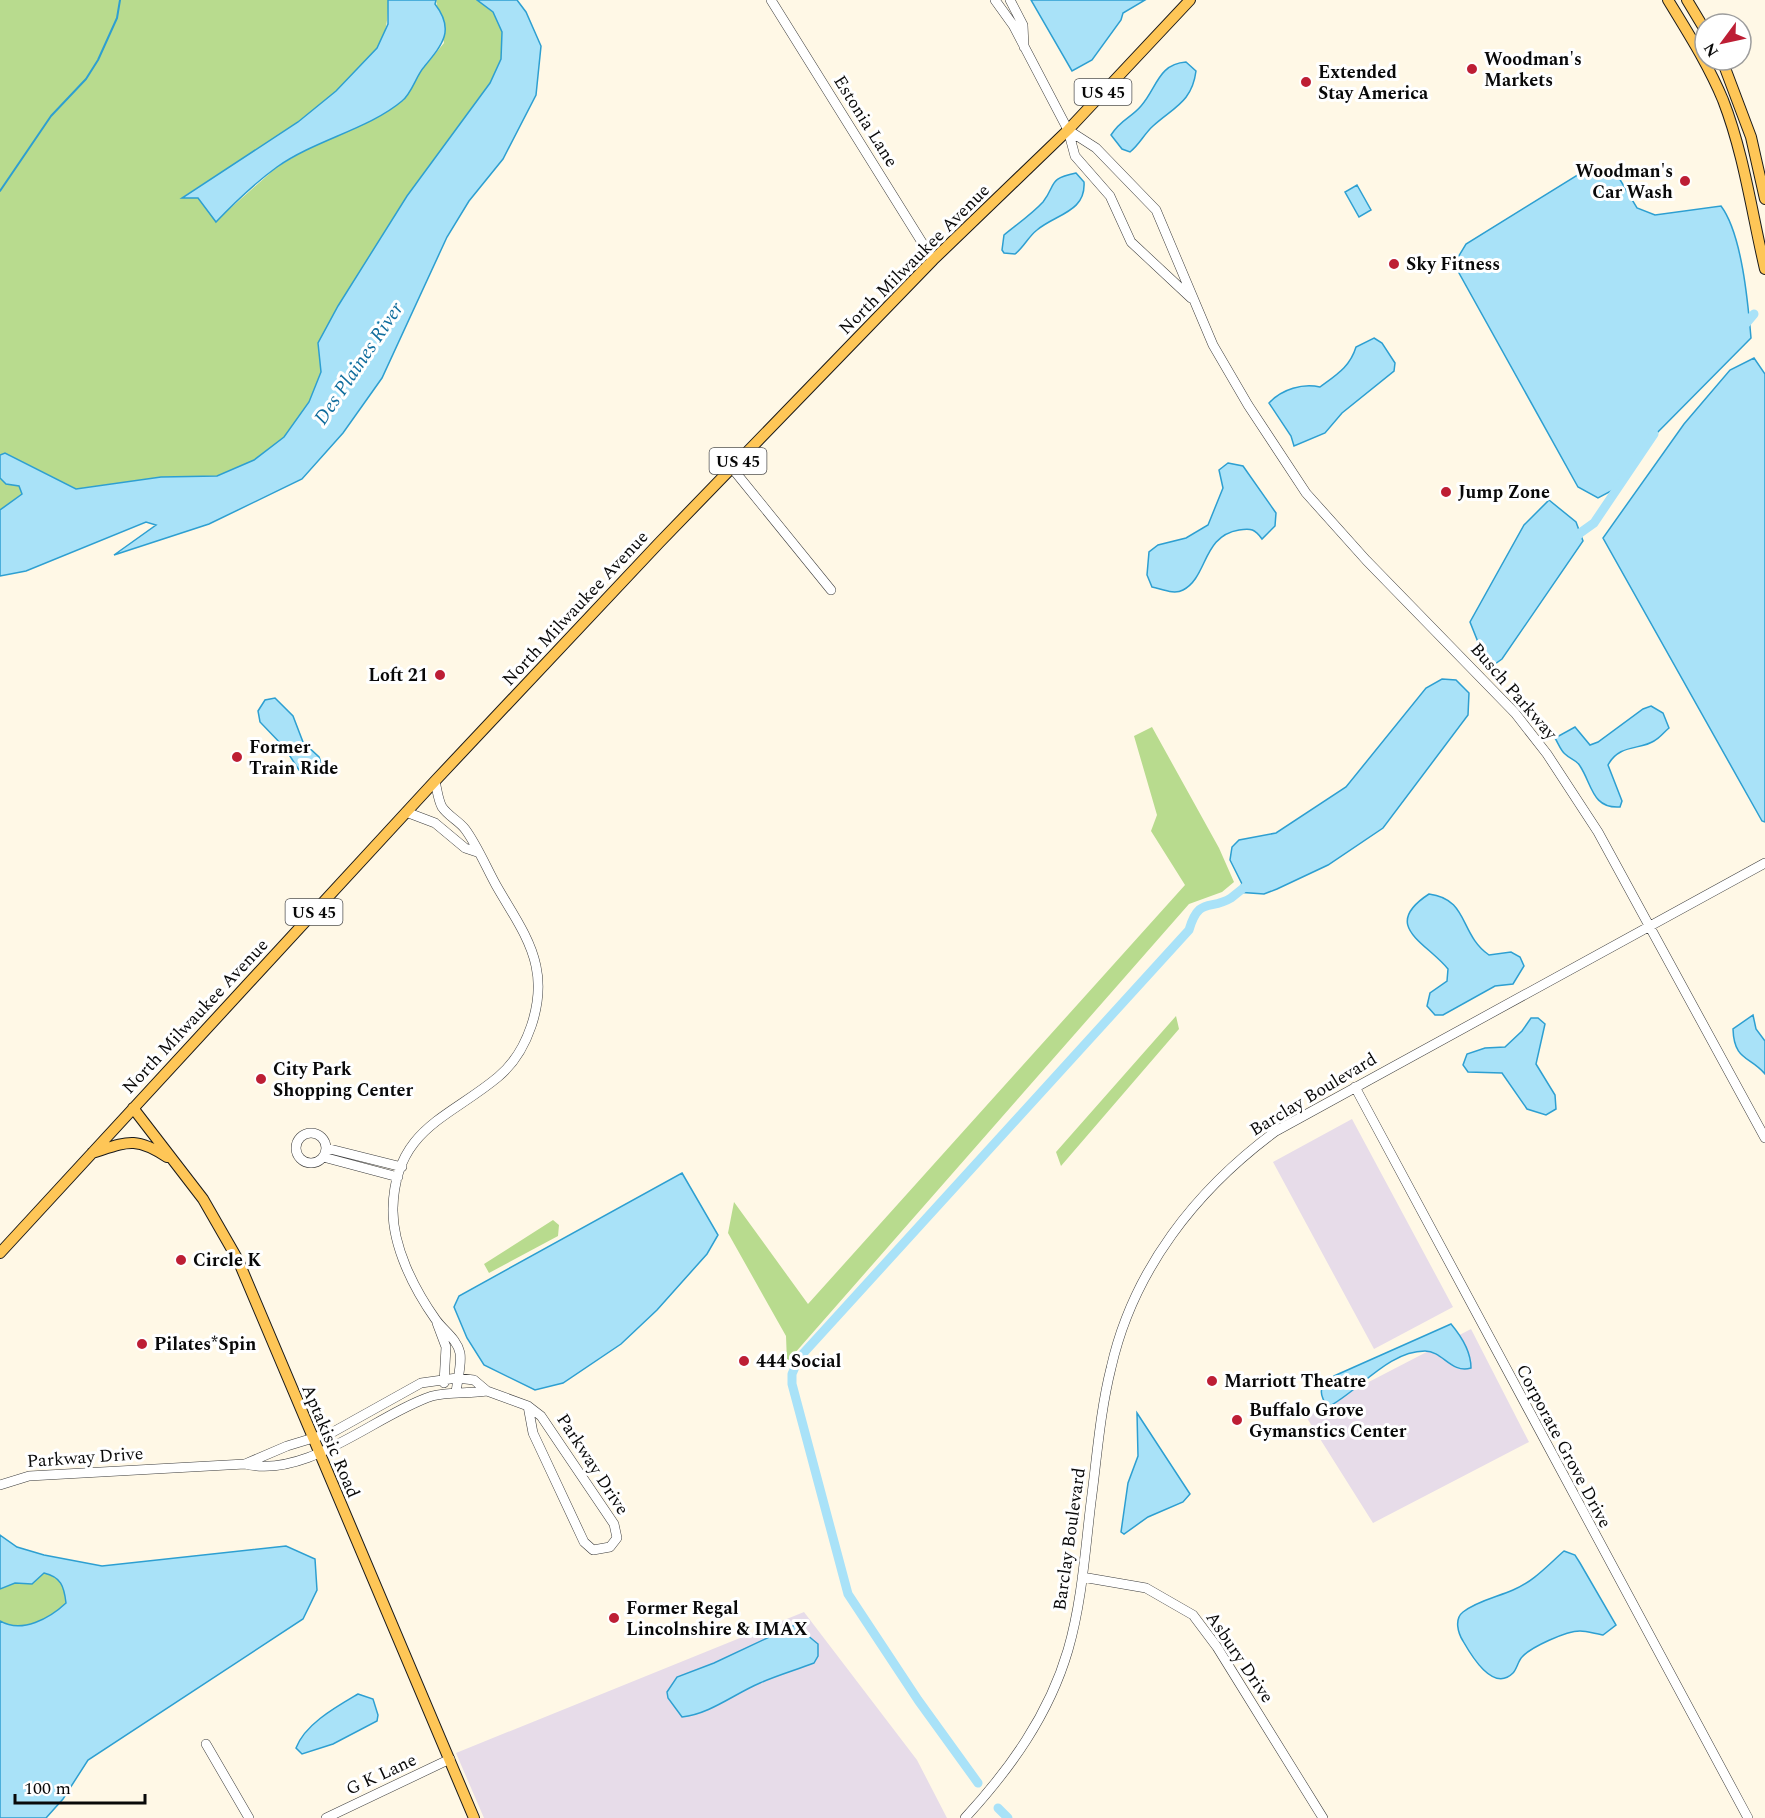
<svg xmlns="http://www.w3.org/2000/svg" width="1765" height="1818" font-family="Spectral,serif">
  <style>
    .industrial { fill: #e7dce9 }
    .forest { fill: #b8db8e }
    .water { fill: #a9e2f8; stroke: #2d9fd1; stroke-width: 1.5 }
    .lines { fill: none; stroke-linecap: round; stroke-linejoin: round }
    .stream { stroke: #2d9fd1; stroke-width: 2 }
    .canal { stroke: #a9e2f8; stroke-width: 9 }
    .minor-casing { stroke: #3c3c3c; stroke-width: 10 }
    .major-casing { stroke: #1a1a1a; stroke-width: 12 }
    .minor { stroke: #fff; stroke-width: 9 }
    .major { stroke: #fec657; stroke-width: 10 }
    .poi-dot { fill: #bd1e34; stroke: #fff; stroke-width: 2 }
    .labels { text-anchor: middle; stroke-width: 6; stroke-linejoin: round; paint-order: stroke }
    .shield { fill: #fff; stroke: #535353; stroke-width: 1.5 }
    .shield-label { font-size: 16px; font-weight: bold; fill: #090909 }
    .poi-label { font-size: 18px; font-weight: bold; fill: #090909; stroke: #fff; text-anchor: start }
    .street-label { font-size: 18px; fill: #090909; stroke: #fff }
    .water-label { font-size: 20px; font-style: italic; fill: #106d9d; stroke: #fff }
  </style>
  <rect width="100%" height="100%" fill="#fff8e6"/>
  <path class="industrial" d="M1352,1119l101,188 -79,42 -101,-187z
    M1471,1329l58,113 -156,81 -68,-108z
    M804,1612l113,148 30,58h-463l-28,-65z"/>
  <path class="forest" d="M0,0h388c0,17 -1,34 -11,49 -42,59 -134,108 -194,148l15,1 18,23 61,-54 40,-24 60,-26 27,-17 12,-23 28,-34 -8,-43h41l16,12 9,20 -1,27 -11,24 -83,113 -69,110 -20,37 3,29 -12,30 -25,35 -30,23 -37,16 -56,1 -85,12 -71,-36 -5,2z
    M0,478l6,6 13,2 3,8 -22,16z
    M1152,727l67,121 15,34 -12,10 -33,12 -402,458 -1,-26 -58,-103 6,-31 74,102 377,-419 -34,-54 6,-16 -23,-79z
    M1176,1016l3,13 -118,137 -5,-14z
    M553,1220l6,5 -1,11 -69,37 -5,-9z
    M44,1573c17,4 20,13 22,30 -16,15 -44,31 -66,18v-32l15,-6 17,1z"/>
  <path class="water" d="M388,0h48l-1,4c20,26 8,40 -11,63 -8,9 -12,26 -22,34 -33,28 -87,39 -125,66 -22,16 -42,35 -61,55l-18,-24h-16l116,-76 38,-31 41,-43 11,-24z
    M477,0h40l9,12 15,34 -5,49 -33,64 -34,42 -22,36 -65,141 -39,55 -41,46 -93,45 -95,31 42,-30 -10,-3 -120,49 -26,5v-66l22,-16 -3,-8 -13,-2 -6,-6v-23l5,-2 71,36 85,-12 56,-1 37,-16 30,-23 25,-35 12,-30 -3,-29 20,-37 69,-110 83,-113 11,-24 1,-27 -9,-20z
    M1031,0h114l-22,13 -2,7 -29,40 -20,11z
    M1186,62l10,9c-4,31 -22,36 -43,55 -9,8 -13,18 -23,26l-8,-3 -11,-14c10,-16 20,-17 30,-29 16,-18 17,-42 45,-44z
    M1592,166l24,7 21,35 18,7 66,-9c21,28 27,97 30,132l-101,102 -35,49 -17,9 -20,-11 -124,-223 12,-20z
    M1076,173l8,9c2,30 -28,32 -47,48 -9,7 -13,17 -22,24l-11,-1 -2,-3 2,-15c12,-10 28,-21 39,-33 14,-18 4,-23 33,-29z
    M1357,185l14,25 -12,7 -14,-25z
    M1374,338l8,5 13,20 -1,8 -52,42 -17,20 -31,13 -3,-10 -22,-33c13,-14 34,-20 51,-16 16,-12 30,-20 36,-40z
    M1754,358l11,16v448l-3,-1 -159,-283 81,-114 46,-54z
    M1228,463l15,3 33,47 -1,13 -13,13c-7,-10 -11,-11 -23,-9 -37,6 -31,47 -56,60 -9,5 -21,-1 -31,-3l-5,-12 2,-23 9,-7 28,-7 22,-13 15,-37 -4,-18z
    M1549,500l27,22 7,19 -81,118 -10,7 -8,-9 -14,-35 54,-97z
    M1442,679l14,1 13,13 -1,22 -85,113 -55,37 -51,24 -13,5 -27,-2 5,-8 -12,-24 2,-13 7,-7 37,-7 70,-46 80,-99z
    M275,698l18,18 10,26 16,15 3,8 -5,11 -18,-6 -15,-23 -24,-25 -2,-11 7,-11z
    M1651,706l12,7 6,15c-5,4 -9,10 -15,13 -14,9 -35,3 -46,24l14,36 -2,6c-28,2 -28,-23 -40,-41 -3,-6 -10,-7 -15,-12 -4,-3 -7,-11 -10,-16l20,-11 15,18 8,-3 45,-33z
    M1429,894c40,5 30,40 60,61l22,-3 9,5 4,9 -11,18 -18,2 -52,29h-8l-8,-9 3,-13 17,-12 1,-12c-22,-27 -68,-43 -19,-75z
    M1753,1015l3,14 9,12v33c-15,-18 -31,-13 -32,-45z
    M1531,1018h7l7,6 -9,40 19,31 1,14 -10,6 -19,-6 -25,-36 -34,-1 -5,-7 4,-11 18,-6 20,-1 17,-16z
    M682,1173l36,62 -11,19 -50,56 -36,34 -58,39 -28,7 -51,-25 -17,-27 -13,-31 5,-11z
    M1451,1324c11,13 20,27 20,44 -20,6 -28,-17 -46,-17 -37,0 -66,40 -97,56 -11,-15 -8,-21 6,-31z
    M1137,1413l53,81 -7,8 -35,15 -24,17 -3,-2 7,-49 10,-27z
    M0,1535l17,12 27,8 58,11 184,-20 29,13 2,31 -14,29 -215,141 -25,39 -17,19h-46v-197c22,13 50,-3 66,-18 -2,-17 -5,-26 -22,-30l-12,11 -17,-1 -15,6z
    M1564,1551l11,4 5,8 36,62 -13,10c-7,-1 -16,-4 -23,-4 -14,0 -49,16 -58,26 -4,4 -5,12 -9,16 -20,20 -42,-18 -50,-32 -5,-8 -9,-22 0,-29 14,-11 34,-15 50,-22 20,-8 35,-25 51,-39z
    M795,1625l23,19v12l-4,7c-18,7 -36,12 -54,20 -26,11 -50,31 -78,34l-14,-19 -1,-6 10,-15 37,-14z
    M358,1694l15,5 5,16 -1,6 -44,23 -31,10 -6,-6c9,-24 40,-41 62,-54z"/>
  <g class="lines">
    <path class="stream" d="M0,191l51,-75 35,-37 12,-19 19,-42 3,-18"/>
    <path class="canal" d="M1743,327l11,-13
      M1573,542l7,-9 14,-10 60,-89
      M978,1783l-60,-83 -70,-106 -56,-210v-10l7,-16 390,-428c10,-34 21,-19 42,-32 5,-4 10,-8 15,-12
      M998,1808l10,10"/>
    <g class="minor-casing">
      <path id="minor" d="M771,0l162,260
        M995,0l18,25 55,105 7,26 35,40 21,46 60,56
        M1010,0l13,25 1,22
        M1068,130l28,18 60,62 57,135 35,60 58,88 60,67 149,153 32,41 51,78 167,306
        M732,468l99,122
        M435,781c2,8 3,19 7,26 6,9 17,14 23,22 12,16 21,38 31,56 14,25 34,52 40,81 8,37 -8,86 -38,111 -49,41 -103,52 -105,131 -1,38 21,81 43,112 8,11 21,19 24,33 2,12 -3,28 -4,40
        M406,812l29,11 30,25 12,4
        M1355,1087l393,731
        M296 1148a15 15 0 1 1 30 0a15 15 0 1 1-30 0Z
        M326,1148l76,19
        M323,1157l75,20
        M437,1323l9,24 -2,36
        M245,1464l42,-18 46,-14 88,-49 36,-5 17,2 13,11 41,15 13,10 73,108 3,14 -7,9 -17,3 -9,-8 -51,-109 -5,-27
        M0,1485l29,-9 216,-12c63,15 130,-49 187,-68 18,-5 37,-2 55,-5
        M1082,1577l64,11 47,27 24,32 106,171
        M206,1744l43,74
        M326,1818l124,-59
        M965,1818c45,-49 84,-103 103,-168 14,-48 17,-99 23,-148 6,-45 9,-90 20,-134 22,-98 85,-178 165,-237l489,-268"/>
    </g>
    <g class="major-casing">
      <path id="major" d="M1668,0c20,33 40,64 55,100 21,54 29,114 42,169
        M1687,0l18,30
        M1722,60l29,77 14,62
        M133,1108l70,91 35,61 236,558
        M92,1153c35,-11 43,-17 75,4
        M0,1253l435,-472 224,-238 274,-283 135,-130 122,-130"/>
    </g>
    <use href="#minor" class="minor"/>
    <use href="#major" class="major"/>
  </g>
  <g class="poi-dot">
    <circle cx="1472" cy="69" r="6"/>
    <circle cx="1306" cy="82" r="6"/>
    <circle cx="1685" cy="181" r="6"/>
    <circle cx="1394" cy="264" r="6"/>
    <circle cx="1446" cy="492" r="6"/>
    <circle cx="440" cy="675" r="6"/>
    <circle cx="237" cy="757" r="6"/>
    <circle cx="261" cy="1079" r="6"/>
    <circle cx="181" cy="1260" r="6"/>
    <circle cx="142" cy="1344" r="6"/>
    <circle cx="744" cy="1361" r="6"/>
    <circle cx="1212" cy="1381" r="6"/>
    <circle cx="1237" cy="1420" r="6"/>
    <circle cx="614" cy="1618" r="6"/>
  </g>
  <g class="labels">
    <g class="shield">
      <rect x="1074.5" y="79" width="57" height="26" rx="4.5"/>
      <rect x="709.5" y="448" width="57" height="26" rx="4.5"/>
      <rect x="285.5" y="899" width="57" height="26" rx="4.5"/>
    </g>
    <g class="shield-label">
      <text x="1103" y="98">US 45</text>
      <text x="738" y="467">US 45</text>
      <text x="314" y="918">US 45</text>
    </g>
    <g class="poi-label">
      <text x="1484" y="65">Woodman's<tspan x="1484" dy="21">Markets</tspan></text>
      <text x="1318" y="78">Extended<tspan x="1318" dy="21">Stay America</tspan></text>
      <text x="1673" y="177" text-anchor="end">Woodman's<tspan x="1673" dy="21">Car Wash</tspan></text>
      <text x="1406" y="270">Sky Fitness</text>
      <text x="1458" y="498">Jump Zone</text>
      <text x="428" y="681" text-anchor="end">Loft 21</text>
      <text x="249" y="753">Former<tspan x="249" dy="21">Train Ride</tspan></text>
      <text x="273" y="1075">City Park<tspan x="273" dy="21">Shopping Center</tspan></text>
      <text x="193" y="1266">Circle K</text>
      <text x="154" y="1350">Pilates*Spin</text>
      <text x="756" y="1367">444 Social</text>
      <text x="1224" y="1387">Marriott Theatre</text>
      <text x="1249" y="1416">Buffalo Grove<tspan x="1249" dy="21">Gymanstics Center</tspan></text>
      <text x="626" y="1614">Former Regal<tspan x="626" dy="21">Lincolnshire &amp; IMAX</tspan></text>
    </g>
    <g class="street-label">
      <text transform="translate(866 121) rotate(58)" y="6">Estonia Lane</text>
      <text transform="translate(914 259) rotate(-45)" y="6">North Milwaukee Avenue</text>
      <text transform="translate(575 608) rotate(-47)" y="6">North Milwaukee Avenue</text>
      <text transform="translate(1514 691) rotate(49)" y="6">Busch Parkway</text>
      <text transform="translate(195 1016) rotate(-47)" y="6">North Milwaukee Avenue</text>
      <text transform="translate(1313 1094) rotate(-31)" y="6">Barclay Boulevard</text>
      <text transform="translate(331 1441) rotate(67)" y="6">Aptakisic Road</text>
      <text transform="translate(1564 1446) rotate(62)" y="6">Corporate Grove Drive</text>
      <text transform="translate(85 1457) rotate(-4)" y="6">Parkway Drive</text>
      <text transform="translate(593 1464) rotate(57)" y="6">Parkway Drive</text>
      <text transform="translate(1069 1539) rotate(-82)" y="6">Barclay Boulevard</text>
      <text transform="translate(1240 1657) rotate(56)" y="6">Asbury Drive</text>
      <text transform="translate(381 1774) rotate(-25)" y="6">G K Lane</text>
    </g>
    <g class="water-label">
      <text transform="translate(358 363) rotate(-56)" y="7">Des Plaines River</text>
    </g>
  </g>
  <g transform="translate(1723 42) rotate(237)"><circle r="28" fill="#ffffff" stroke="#9d9d9d" stroke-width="1.5"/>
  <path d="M0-4.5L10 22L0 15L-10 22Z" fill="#bd1e34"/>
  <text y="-9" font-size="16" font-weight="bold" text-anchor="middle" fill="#090909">N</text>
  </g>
  <path d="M15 1794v9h130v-9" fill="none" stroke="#090909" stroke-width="3"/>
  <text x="24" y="1794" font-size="18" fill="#090909" stroke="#ffffff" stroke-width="4.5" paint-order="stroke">100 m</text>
</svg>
